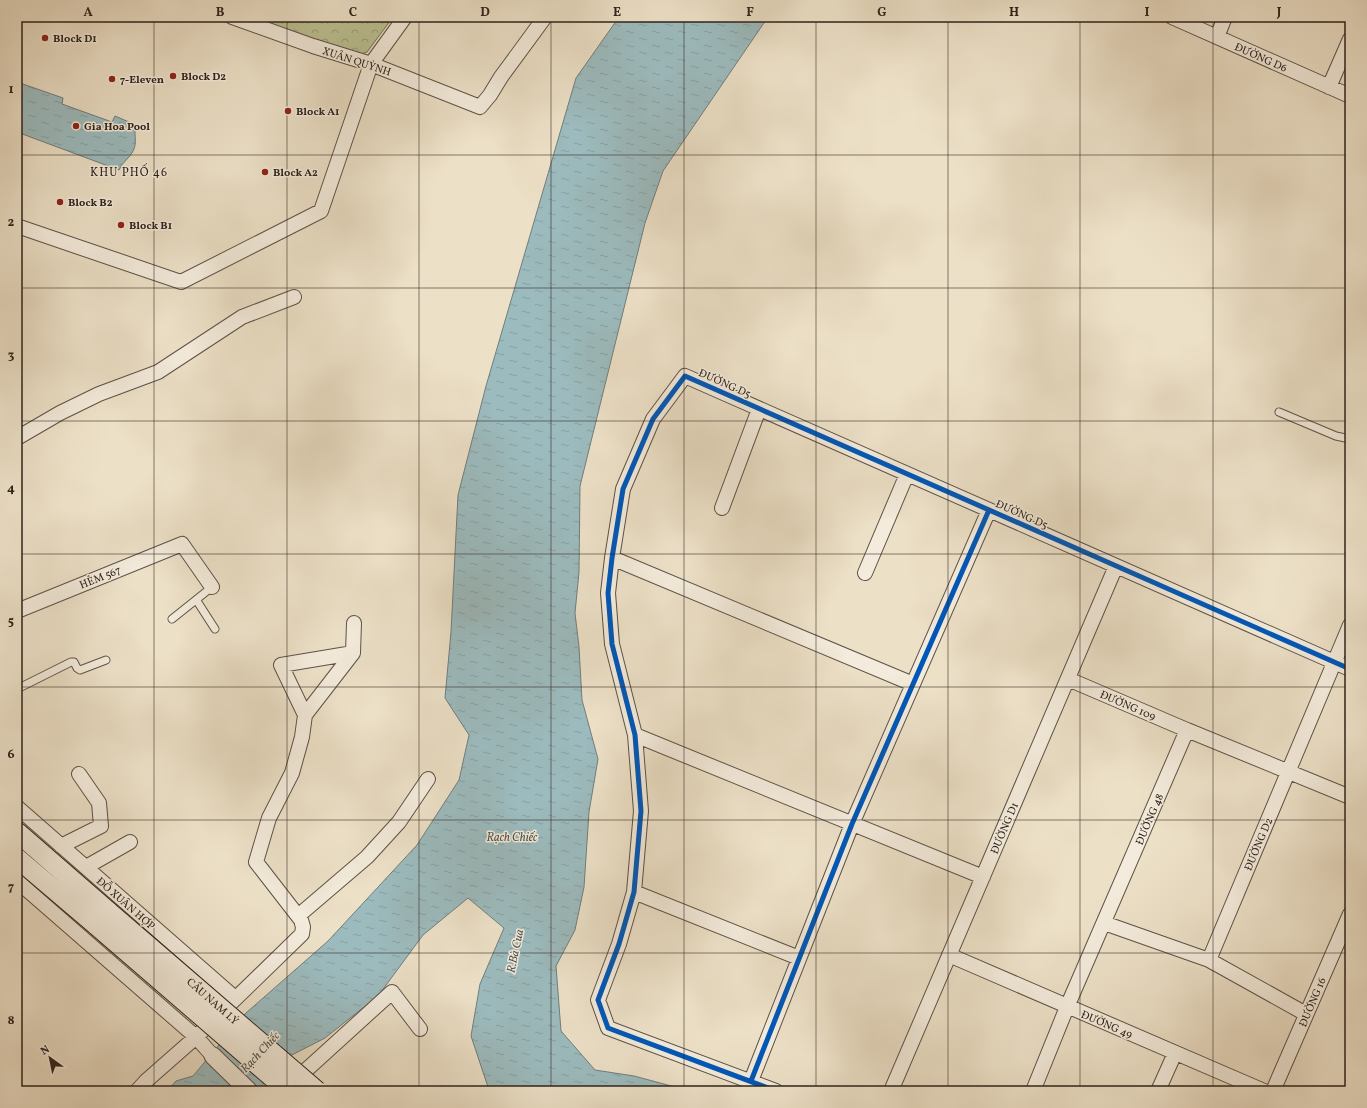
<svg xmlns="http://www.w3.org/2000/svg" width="1367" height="1108" font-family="Vollkorn,serif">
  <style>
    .park { fill: url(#park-crowns); stroke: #747257 }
    .water { fill: url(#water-ripples); stroke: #707e7d }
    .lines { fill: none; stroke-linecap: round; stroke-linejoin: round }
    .service-casing { stroke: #5d5246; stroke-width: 9 }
    .minor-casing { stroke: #5d5246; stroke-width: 16 }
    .tertiary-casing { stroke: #5d5246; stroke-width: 19 }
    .secondary-casing { stroke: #2d231b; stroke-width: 21 }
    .service { stroke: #f3ebdb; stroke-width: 7 }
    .minor { stroke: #f3ebdb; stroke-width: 14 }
    .tertiary { stroke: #f3ebdb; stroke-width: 17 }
    .secondary { stroke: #f3ebdb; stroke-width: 19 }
    .secondary-bridge-casing { stroke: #2d231b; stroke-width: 21; stroke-linecap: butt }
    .secondary-bridge { stroke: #f3ebdb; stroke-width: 19 }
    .cycleway-casing { stroke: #f3ebdb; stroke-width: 8 }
    .cycleway { stroke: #0057b8; stroke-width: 5 }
    .grid { fill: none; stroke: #2d231b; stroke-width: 1; stroke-opacity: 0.55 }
    .poi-dot { fill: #8f2418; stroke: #f3ebdb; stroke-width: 1.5 }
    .labels { text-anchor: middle; stroke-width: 3; stroke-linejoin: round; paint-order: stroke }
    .poi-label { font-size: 11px; font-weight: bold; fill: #2d231b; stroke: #f3ebdb; text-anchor: start }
    .street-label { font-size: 11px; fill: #2d231b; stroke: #f3ebdb }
    .neighbourhood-label { font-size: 12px; letter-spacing: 1px; fill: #2d231b; stroke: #f3ebdb }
    .water-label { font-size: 12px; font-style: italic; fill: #4e514c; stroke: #f3ebdb }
    .neatline { fill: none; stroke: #2d231b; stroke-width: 1.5 }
    .grid-label { font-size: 13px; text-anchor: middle; font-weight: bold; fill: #2d231b }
  </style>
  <defs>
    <pattern id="park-crowns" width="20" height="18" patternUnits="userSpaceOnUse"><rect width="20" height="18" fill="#bbc193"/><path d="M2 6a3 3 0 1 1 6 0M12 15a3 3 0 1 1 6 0" fill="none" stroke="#989c77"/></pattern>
    <pattern id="water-ripples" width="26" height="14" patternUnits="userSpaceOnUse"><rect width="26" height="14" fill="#9cbbbe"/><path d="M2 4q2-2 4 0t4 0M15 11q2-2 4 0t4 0" fill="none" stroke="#87a0a3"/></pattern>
  </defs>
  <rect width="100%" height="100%" fill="#ece0c7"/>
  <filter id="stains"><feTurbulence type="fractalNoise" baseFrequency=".005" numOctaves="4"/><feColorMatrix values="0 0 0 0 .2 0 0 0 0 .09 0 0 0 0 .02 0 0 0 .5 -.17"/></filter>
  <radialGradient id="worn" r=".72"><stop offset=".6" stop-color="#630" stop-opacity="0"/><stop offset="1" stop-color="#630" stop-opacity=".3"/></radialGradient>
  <path class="park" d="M246,17h147l-26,35 -11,4z"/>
  <path class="water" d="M619,17h149l-105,154 -18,52 -65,263 -1,86 -4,41 4,34 3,53 16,59 -9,53 -5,75 -9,43 -19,36 5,65 34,39 39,6 56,15 -201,-1 -18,-54 9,-52 24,-56 -36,-30 -45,37 -45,61 -53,42 -37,19 -31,34h-90l9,-10 17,-5 53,-63 82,-72 89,-96 42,-65 10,-45 -24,-37 6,-66 7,-137 28,-109 90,-308z
    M17,82l46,16 -1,6 50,18 3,-6 21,9c-3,8 2,17 -3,26 -3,7 -11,11 -14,19l-102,-38z"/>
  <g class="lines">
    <g class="service-casing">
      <path id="service" d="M1279,412l57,24 14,3
        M197,601l18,28
        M172,619l40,-32
        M17,689l54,-27h3l3,6 3,2 26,-10"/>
    </g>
    <g class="minor-casing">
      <path id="minor" d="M232,17l81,29 58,18 109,43 10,-12 11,-18 44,-60
        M1172,17l178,79
        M1217,37l8,-20
        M1329,87l21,-48
        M17,226l164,56 140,-71 50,-147 34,-47
        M17,438l43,-25 39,-19 59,-22 84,-55 52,-20
        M722,508l37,-99
        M612,558l301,126
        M865,573l42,-99
        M17,611l165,-67 30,43
        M1068,679l119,51
        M305,715l48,-62 1,-30
        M635,735l348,142
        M17,807l218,191
        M61,846l40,-20 -2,-23 -20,-29
        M86,867l44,-25
        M17,881l179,156 17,19
        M634,892l165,66
        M298,916l69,-59 32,-35 29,-43
        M1104,923l105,37 7,4
        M949,955l315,136
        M1306,1014l-97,-54 141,-335
        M751,1081l101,-257 137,-314
        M293,1082l99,-90 28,37
        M137,1091l9,-10 50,-44 106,-103 1,-7 -2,-7 -45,-58 13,-44 23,-45 10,-36 3,-22 -24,-50 72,-12
        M776,1091l-168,-63 -10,-28 21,-56 15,-52 7,-81 -6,-76 -23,-91 -4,-51 4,-35 11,-69 30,-70 32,-43 665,293
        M891,1091l225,-525
        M1033,1091l34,-84 120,-277 163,67
        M1158,1091l17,-38
        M1273,1091l77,-177"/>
    </g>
    <g class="tertiary-casing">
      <path id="tertiary" d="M213,1056l36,35"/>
    </g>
    <g class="secondary-casing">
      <path id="secondary" d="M17,832l92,80
        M17,858l80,68"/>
    </g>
    <use href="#service" class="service"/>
    <use href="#minor" class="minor"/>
    <use href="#tertiary" class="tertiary"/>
    <use href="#secondary" class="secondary"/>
    <g class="secondary-bridge-casing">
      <path id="secondary-bridge" d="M109,912l208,179
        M97,926l191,165"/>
    </g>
    <use href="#secondary-bridge" class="secondary-bridge"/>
    <g class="cycleway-casing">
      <path id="cycleway" d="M751,1081l101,-257 137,-314
        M776,1091l-168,-63 -10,-28 21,-56 15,-52 7,-81 -6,-76 -23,-91 -4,-51 4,-35 11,-69 30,-70 32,-43 665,293"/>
    </g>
    <use href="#cycleway" class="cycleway"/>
  </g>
  <path class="grid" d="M154,17v1074M287,17v1074M419,17v1074M551,17v1074M684,17v1074M816,17v1074M948,17v1074M1080,17v1074M1213,17v1074M17,155h1333M17,288h1333M17,421h1333M17,554h1333M17,687h1333M17,820h1333M17,953h1333"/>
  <g class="poi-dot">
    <circle cx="45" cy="38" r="4"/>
    <circle cx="173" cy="76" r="4"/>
    <circle cx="112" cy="79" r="4"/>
    <circle cx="288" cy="111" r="4"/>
    <circle cx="76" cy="126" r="4"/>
    <circle cx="265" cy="172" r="4"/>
    <circle cx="60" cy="202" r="4"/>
    <circle cx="121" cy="225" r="4"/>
  </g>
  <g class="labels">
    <g class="poi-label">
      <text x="53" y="42">Block D1</text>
      <text x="181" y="80">Block D2</text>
      <text x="120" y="83">7-Eleven</text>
      <text x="296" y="115">Block A1</text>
      <text x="84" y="130">Gia Hoa Pool</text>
      <text x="273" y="176">Block A2</text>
      <text x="68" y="206">Block B2</text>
      <text x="129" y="229">Block B1</text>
    </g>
    <g class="street-label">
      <text transform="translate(1261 57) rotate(24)" y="4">ĐƯỜNG D6</text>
      <text transform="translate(357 61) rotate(18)" y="4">XUÂN QUỲNH</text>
      <text transform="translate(725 383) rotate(24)" y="4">ĐƯỜNG D5</text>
      <text transform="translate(1022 514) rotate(24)" y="4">ĐƯỜNG D5</text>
      <text transform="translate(100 577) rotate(-22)" y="4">HẺM 567</text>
      <text transform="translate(1128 705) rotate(23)" y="4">ĐƯỜNG 109</text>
      <text transform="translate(1149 819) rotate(-67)" y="4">ĐƯỜNG 48</text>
      <text transform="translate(1004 828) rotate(-67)" y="4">ĐƯỜNG D1</text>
      <text transform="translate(1258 844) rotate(-67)" y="4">ĐƯỜNG D2</text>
      <text transform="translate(126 903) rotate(41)" y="4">ĐỖ XUÂN HỢP</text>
      <text transform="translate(213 1001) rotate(41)" y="4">CẦU NAM LÝ</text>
      <text transform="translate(1312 1002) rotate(-67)" y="4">ĐƯỜNG 16</text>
      <text transform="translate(1107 1024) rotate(23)" y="4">ĐƯỜNG 49</text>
    </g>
    <g class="neighbourhood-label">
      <text x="129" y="176">KHU PHỐ 46</text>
    </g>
    <g class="water-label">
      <text x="512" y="841">Rạch Chiếc</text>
      <text transform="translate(515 951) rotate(-78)" y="4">R.Bà Cua</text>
      <text transform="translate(260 1052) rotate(-47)" y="4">Rạch Chiếc</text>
    </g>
  </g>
  <rect width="1367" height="1108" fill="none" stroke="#ece0c7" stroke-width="44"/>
  <g transform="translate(50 1058) rotate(327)" stroke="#f3ebdb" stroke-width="3" paint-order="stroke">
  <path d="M0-3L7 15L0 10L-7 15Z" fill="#2d231b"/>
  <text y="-6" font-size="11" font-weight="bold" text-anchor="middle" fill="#2d231b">N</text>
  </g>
  <rect x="22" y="22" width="1323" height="1064" class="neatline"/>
  <g class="grid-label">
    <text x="88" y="16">A</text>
    <text x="220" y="16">B</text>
    <text x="353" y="16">C</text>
    <text x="485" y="16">D</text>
    <text x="617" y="16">E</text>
    <text x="750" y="16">F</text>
    <text x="882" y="16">G</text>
    <text x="1014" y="16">H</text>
    <text x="1147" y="16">I</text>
    <text x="1279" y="16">J</text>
    <text x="11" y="93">1</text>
    <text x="11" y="226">2</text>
    <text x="11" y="359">3</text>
    <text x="11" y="492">4</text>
    <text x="11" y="625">5</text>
    <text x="11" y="758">6</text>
    <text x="11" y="891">7</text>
    <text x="11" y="1024">8</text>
  </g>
  <rect width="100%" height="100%" filter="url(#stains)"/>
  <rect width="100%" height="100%" fill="url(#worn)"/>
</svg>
